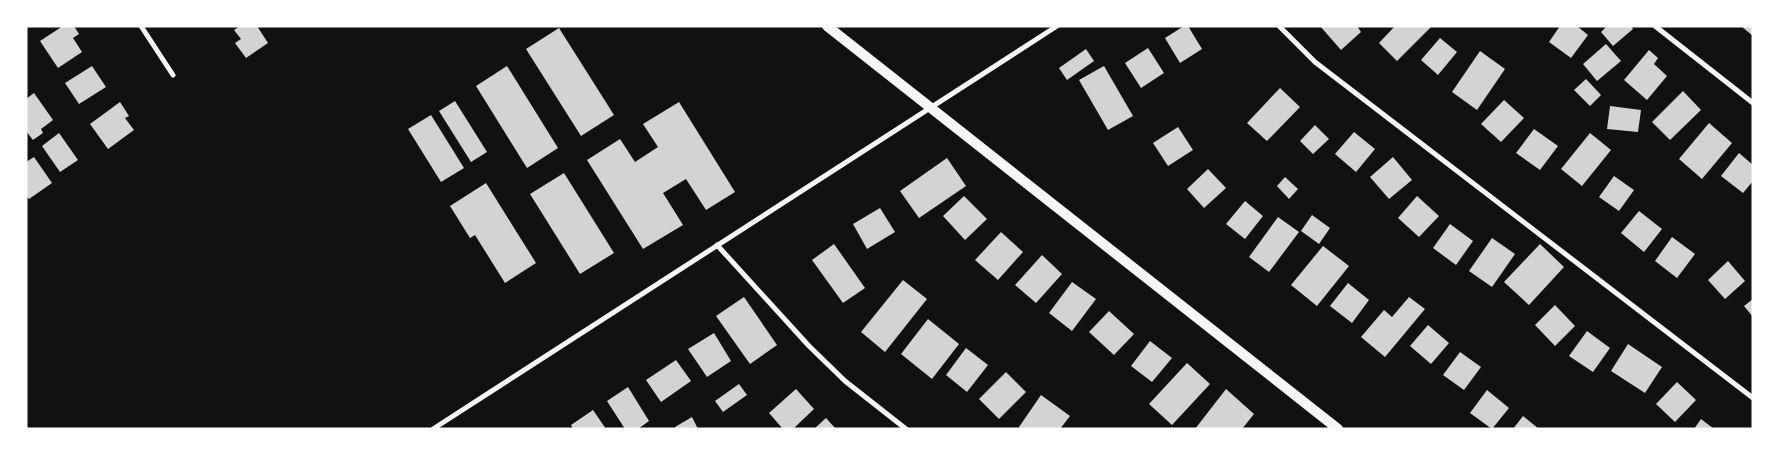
<svg xmlns="http://www.w3.org/2000/svg" width="1779" height="455" font-family="'Noto Sans',sans-serif">
  <style>
    .building { fill: #d3d3d3 }
    .lines { fill: none; stroke-linecap: round; stroke-linejoin: round }
    .minor { stroke: #f5f5f5; stroke-width: 5 }
    .secondary { stroke: #f5f5f5; stroke-width: 10 }
  </style>
  <rect width="100%" height="100%" fill="#111"/>
  <path class="building" d="M63,26h11l5,8 -6,4 9,14 -24,16 -18,-27z
    M240,26h17l11,17 -22,15 -11,-15 6,-4 -7,-9z
    M1184,26h4l14,23 -22,14 -15,-25z
    M1320,26h37l4,6 -20,18z
    M1395,26h37l-35,35 -18,-18z
    M1560,26h17l11,9 -17,23 -22,-16z
    M1607,26h24l2,3 -20,17 -12,-14z
    M1741,26h12v10z
    M559,28l55,87 -33,21 -55,-87z
    M1440,38l17,14 -19,23 -17,-15z
    M1606,44l15,17 -24,20 -14,-17z
    M1148,48l16,25 -23,15 -16,-25z
    M1086,49l8,12 -27,19 -8,-12z
    M1649,50l9,8 -4,6 13,12 -20,24 -23,-20z
    M1480,51l25,18 -28,41 -25,-18z
    M92,66l14,21 -27,17 -14,-21z
    M507,66l51,82 -31,20 -51,-82z
    M1104,66l29,50 -25,14 -29,-50z
    M1586,79l15,16 -11,11 -16,-16z
    M1280,88l20,19 -33,34 -20,-18z
    M1683,91l18,19 -31,30 -18,-18z
    M34,93l19,27 -12,9 2,4 -10,7 -7,-9v-32z
    M1504,100l20,18 -23,24 -20,-18z
    M455,101l32,51 -16,10 -32,-51z
    M120,102l9,14 -4,2 9,12 -26,19 -18,-25z
    M679,102l56,90 -29,18 -20,-31 -23,14 20,32 -40,24 -56,-89 33,-21 15,23 23,-15 -15,-23z
    M1610,106l31,4 -3,22 -31,-3z
    M431,115l33,53 -23,14 -33,-53z
    M1709,123l23,20 -30,36 -23,-20z
    M1315,125l14,14 -16,15 -13,-13z
    M1178,127l15,23 -25,16 -15,-23z
    M1534,129l24,17 -18,24 -24,-17z
    M1354,132l21,17 -19,23 -21,-18z
    M59,133l19,27 -18,12 -18,-26z
    M1590,133l21,17 -29,36 -21,-17z
    M1739,153l14,12v16l-10,12 -22,-17z
    M34,157l18,26 -23,16 -3,-3v-34z
    M1393,157l19,23 -23,19 -19,-22z
    M947,158l19,28 -47,32 -19,-27z
    M1208,169l18,19 -22,20 -17,-19z
    M564,173l50,80 -34,21 -50,-80z
    M1614,176l20,14 -15,21 -20,-14z
    M1285,177l13,12 -9,10 -12,-13z
    M486,183l50,80 -31,20 -30,-48 -5,3 -20,-32z
    M964,196l23,23 -22,21 -22,-24z
    M1417,196l22,20 -20,21 -21,-19z
    M1245,201l18,15 -18,23 -19,-15z
    M880,208l15,24 -28,17 -14,-25z
    M1639,211l23,18 -18,23 -23,-19z
    M1312,215l18,13 -11,16 -18,-13z
    M1278,217l21,15 -30,40 -20,-15z
    M1450,224l23,17 -17,24 -23,-17z
    M1001,232l22,20 -25,28 -23,-20z
    M1672,237l23,17 -18,24 -22,-17z
    M1492,238l23,16 -23,33 -23,-16z
    M834,244l31,44 -22,15 -31,-43z
    M1540,244l24,23 -35,38 -25,-23z
    M1323,246l26,20 -32,40 -26,-21z
    M1042,255l20,19 -26,29 -21,-18z
    M1728,261l17,20 -20,18 -17,-19z
    M903,280l24,19 -42,53 -24,-20z
    M1072,282l24,17 -24,32 -23,-18z
    M1348,283l21,17 -17,23 -22,-17z
    M744,297l33,48 -27,19 -34,-48z
    M1409,297l16,12 -40,48 -24,-20 23,-27 8,7z
    M1753,299v18l-9,-11z
    M1555,305l20,21 -20,20 -20,-21z
    M1109,311l25,23 -20,21 -25,-23z
    M928,319l31,25 -27,35 -31,-25z
    M1428,325l21,18 -18,21 -21,-18z
    M1587,331l23,17 -17,24 -24,-16z
    M714,333l17,28 -24,16 -19,-28z
    M1150,341l22,17 -20,24 -21,-16z
    M1628,344l34,23 -17,26 -34,-22z
    M966,348l22,17 -21,27 -21,-17z
    M1460,352l21,15 -17,23 -21,-15z
    M676,360l15,21 -30,21 -15,-22z
    M1187,363l23,21 -38,41 -23,-21z
    M1006,372l20,20 -27,27 -20,-20z
    M1677,382l19,18 -21,22 -19,-18z
    M739,384l8,11 -24,17 -8,-11z
    M628,387l21,34 -11,8h-13l-18,-28z
    M796,389l18,20 -21,20h-10l-14,-16z
    M1226,389l28,25 -12,15h-47z
    M1487,390l22,18 -17,21 -22,-16z
    M1041,395l29,21 -10,13h-39l-2,-2z
    M593,410l13,19h-33l-2,-4z
    M1523,416l16,13h-26z
    M692,417l6,12h-22l-1,-2z
    M826,418l10,11h-22z
    M1701,419l13,10h-20z"/>
  <g class="lines">
    <path class="minor" d="M141,26l32,49
      M1279,26l36,36 438,336
      M1655,26l98,77
      M717,245l92,101 36,35 61,48
      M433,429l624,-403"/>
    <path class="secondary" d="M827,26l511,403"/>
  </g>
  <rect width="1779" height="455" fill="none" stroke="#ffffff" stroke-width="55"/>
</svg>
